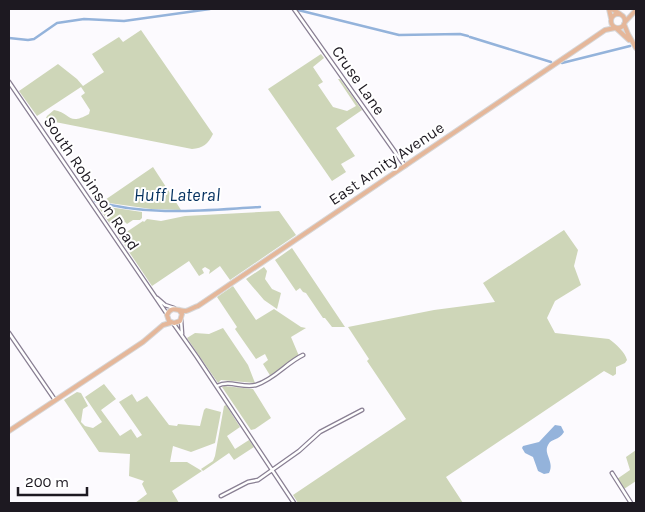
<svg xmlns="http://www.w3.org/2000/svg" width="645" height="512" font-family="Karla,sans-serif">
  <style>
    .green { fill: #ced6b8 }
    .water { fill: #94b3db }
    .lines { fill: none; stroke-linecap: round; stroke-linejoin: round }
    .canal { stroke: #94b3db; stroke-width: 2.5 }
    .minor-casing { stroke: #897f93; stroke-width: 5 }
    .major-casing { stroke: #d6d6d7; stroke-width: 6 }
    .minor { stroke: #fff; stroke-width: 2.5 }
    .major { stroke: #e5b79a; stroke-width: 4 }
    .labels { text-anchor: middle; stroke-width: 4; stroke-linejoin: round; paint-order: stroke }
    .street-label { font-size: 16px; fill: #1d1921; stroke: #fff }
    .water-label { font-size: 18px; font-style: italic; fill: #03305f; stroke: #fff }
  </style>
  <rect width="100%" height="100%" fill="#fcfafe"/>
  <path class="green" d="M141,30l72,104c-5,10 -10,14 -21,15l-147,-29 2,-4 7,-6c17,3 14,16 35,4l1,-4 -9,-14 4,-3 -4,-6 -44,29 -18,-25 39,-27 19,15 6,7 21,-14 -12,-18 27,-17 4,5z
    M321,54l3,4 -11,9 10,15 -5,3 15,22 14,4 9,-5 -18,-27h2l22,31 -26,18 19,28 -14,8 5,8 -14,9 -64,-92z
    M153,167l28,43 -30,-1 -49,-7z
    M102,206l40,6v6l-2,2h-7l-6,4 -2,-2 -4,2 -2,-3 -9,3 -11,-16z
    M279,211l17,24 -66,45 -10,-14 -11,8 1,-4 -5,-3 -3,2 2,4 -5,3 -10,-15 -37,25 -33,-49 24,-16 1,1 3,-3 14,2 24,-5z
    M564,230l14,20 -4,16 7,19 -26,16 -8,17 8,15 54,6c7,5 16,13 18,21l-2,3 -9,4v7l-3,2 -9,-5 -158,106 17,26h-165l-5,-8 113,-76 -39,-58 2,-2 -21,-32 86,-17 61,-8 -12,-19z
    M292,248l53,79h-13l-7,-9h-2l-17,-25 -3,-1 -3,-4 -4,3 -21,-31z
    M264,267l3,4 -2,8 7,10 9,4 -4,16 -13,-9 -18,-21z
    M233,286l23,34 18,-11 27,18 5,1 -15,9 8,19 -28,21 -8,-13 5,-4 -3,-6 -9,5 -21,-30 2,-2 -20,-30z
    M223,328l25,37 7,18 -34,-3 -3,3 -31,-45 8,-5 14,1z
    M104,384l12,15 -15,11 19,26 11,-7 6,9 5,-3 -23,-33 13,-8 5,8 10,-6 22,29 8,1 1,-2 22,2 4,-16 2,-2 15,4 -6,31 -24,9 -18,-6 -3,16h17l15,9 -30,20 7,12h-44l12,-9 -5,-10 2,-3 -15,-5 1,-22 -31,-2 -35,-52 13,-8 4,1 7,13 -5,3 -2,13 4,4 8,2 9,-6 -17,-25z
    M224,386l29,3 18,29 -16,11 -4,1 -29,-43z
    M226,405l14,22 -13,9 8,13 14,-9 5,7 -20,13 -5,-7 -26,18 -2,-2 12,-8 2,-5 9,-50z
    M636,450v31l-12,8 -7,-10 13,-9 -4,-13z"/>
  <path class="water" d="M555,425l6,1 3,6c-5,9 -13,6 -16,13 -5,9 7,17 1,28l-5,1 -6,-3 -5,-14 -8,-4 -3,-5 1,-2 16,-4z"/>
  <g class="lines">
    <path class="canal" d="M298,10l101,25 61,-1 8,2
      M470,37l81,25
      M9,38l19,2 6,-1 23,-16 27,-4 40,2 86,-12
      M562,63l68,-17
      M95,201c53,16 111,9 165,6"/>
    <g class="minor-casing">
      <path id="minor" d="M294,9l111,157
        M9,82l158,232
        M157,298l8,7 9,3
        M181,320l1,14
        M173,323l24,34 97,146
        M9,333l46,67
        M217,386c13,-7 26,3 39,-1 19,-6 30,-22 47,-30
        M612,473l19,30
        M221,496l27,-14 10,-2 41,-29 21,-19 42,-22"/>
    </g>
    <g class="major-casing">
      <path id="major" d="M609,9l2,9
        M612,9l8,5
        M611 21a7 7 0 1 1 14 0a7 7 0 1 1-14 0Z
        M625,22l11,-12
        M624,24l4,10 8,14
        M617,29l12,11
        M179,310l3,4 -2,7 -6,2 -5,-2 -2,-6c5,-10 10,-4 19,-4 4,-1 8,-4 12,-5l391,-265 16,-11 10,-2
        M9,431l134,-89 20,-17 7,-2"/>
    </g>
    <use href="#minor" class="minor"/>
    <use href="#major" class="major"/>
  </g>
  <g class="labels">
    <g class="street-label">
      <text transform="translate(359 80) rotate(55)" y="6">Cruse Lane</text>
      <text transform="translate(386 163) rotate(-34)" y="6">East Amity Avenue</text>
      <text transform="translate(92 183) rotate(56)" y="6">South Robinson Road</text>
    </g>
    <g class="water-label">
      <text x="177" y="201">Huff Lateral</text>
    </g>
  </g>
  <rect width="645" height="512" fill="none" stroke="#1d1921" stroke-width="20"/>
  <path d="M18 487v8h69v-8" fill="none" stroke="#1d1921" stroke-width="2.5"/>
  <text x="25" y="487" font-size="15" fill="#1d1921" stroke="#ffffff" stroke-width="4" paint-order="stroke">200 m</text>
</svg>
